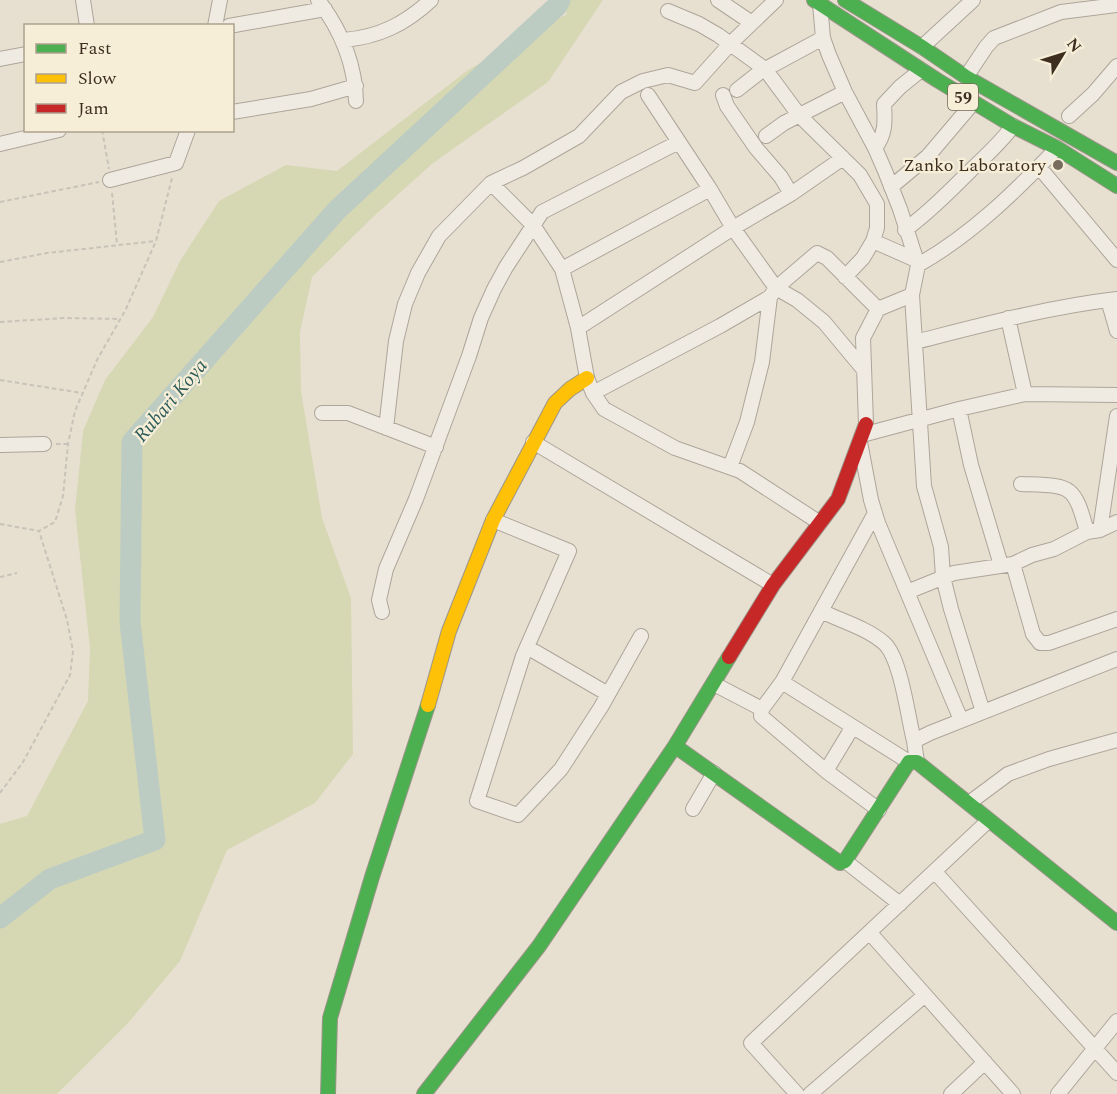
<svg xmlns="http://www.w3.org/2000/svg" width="1117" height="1094" font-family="Spectral,serif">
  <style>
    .green { fill: #d6d7b3 }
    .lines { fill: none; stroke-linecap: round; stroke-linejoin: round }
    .river { stroke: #bcccc2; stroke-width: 21 }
    .street-casing { stroke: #ada599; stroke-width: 16 }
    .fast-casing { stroke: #9c958a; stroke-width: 16 }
    .slow-casing { stroke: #9c958a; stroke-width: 16 }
    .jam-casing { stroke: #9c958a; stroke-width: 16 }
    .path { stroke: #c8c2b9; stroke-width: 2; stroke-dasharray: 4.5 3; stroke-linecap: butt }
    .street { stroke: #efebe3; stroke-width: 14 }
    .fast { stroke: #4caf50; stroke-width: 14 }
    .slow { stroke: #ffc107; stroke-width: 14 }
    .jam { stroke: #c62828; stroke-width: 14 }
    .poi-dot { fill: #786c5e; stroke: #f7eed8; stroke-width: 2 }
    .labels { text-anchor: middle; stroke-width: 4.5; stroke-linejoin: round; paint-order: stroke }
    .shield { fill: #f7eed8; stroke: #756857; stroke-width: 1.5 }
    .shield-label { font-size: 16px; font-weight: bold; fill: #3d2e20 }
    .poi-label { font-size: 18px; fill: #3d2e20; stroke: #f7eed8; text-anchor: end }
    .water-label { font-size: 20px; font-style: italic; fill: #2f5d5a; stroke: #f7eed8 }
  </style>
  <rect width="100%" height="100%" fill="#e7e0d1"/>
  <path class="green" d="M563,0h40l-55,82 -115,81 -59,53 -62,61 -12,55 1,59 21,127 29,80 2,156 -38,49 -88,47 -47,111 -52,62 -71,71h-57v-270l27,-8 61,-115 2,-53 -15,-138 8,-79 22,-51 48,-63 27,-56 39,-60 67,-36 51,6 131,-101 99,-56z"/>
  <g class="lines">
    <path class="river" d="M0,918l50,-39 105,-39 -25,-218 2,-180 205,-232 220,-204 3,-6"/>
    <g class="street-casing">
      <path id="street" d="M83,0l4,26
        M318,0c23,30 37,63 38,101
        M718,0l34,23
        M820,4l3,34 6,17 16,37 30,56 10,23 15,38 18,56 -6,30 -34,14 -15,29 3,86
        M668,11l31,13 19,11 47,34 34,46 61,60 17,29v24l-4,13 43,19
        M215,26l5,-26
        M229,26l96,-17
        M344,40c35,-3 61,-16 87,-40
        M922,47l51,-47
        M0,59l26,-5
        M966,77l20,-30 8,-9 67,-26 56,-7
        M737,90l23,-18 63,-34
        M648,95l62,94 23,39 43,60 21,12 27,22 40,48
        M723,95l4,11 29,42 25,29 10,17
        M232,112l79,-13 45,-13
        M1069,116l24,-22 24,-28
        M766,136l18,-13 61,-31
        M0,144l59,-14
        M875,148c11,-14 10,-27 9,-44l16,-17 21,-17
        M1039,167l78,93
        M110,180l66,-17 12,-33
        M491,183l42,42 29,44 16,59 9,50 6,15 11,16 71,39 65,23 80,52
        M891,187l37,-31 45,-53
        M905,230c24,-18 45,-39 66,-60 15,-14 30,-28 42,-44
        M918,265c53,-30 97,-73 139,-117
        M562,269l148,-80
        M845,277l18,-19 10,-17
        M912,295l12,191 17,61 2,30 8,32 32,103
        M1108,300l9,31
        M1008,318l17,76
        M578,328l155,-100 58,-34 52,-36
        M915,342c67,-17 133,-35 202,-43
        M593,393l127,-67 50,-29 6,-9 41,-35 10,5 51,51
        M959,409l12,56 30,100
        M322,413h26l88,34
        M386,428l10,-87 9,-37 13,-31 21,-37 52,-53 32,-15 56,-32 42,-44 22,-11 25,-6 27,8 35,-39 46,-44
        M862,435l97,-26 66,-15 92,1
        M533,442l240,143
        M860,442l11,58 7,23 83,197
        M0,445l44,-1
        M730,467l17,-45 15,-60 8,-65
        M1021,484c50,2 53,-1 66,48
        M875,513l-93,169 -20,27 -1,7 65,55 53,39
        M493,520l76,31 -46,105 -46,145 41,14 43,-46 40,-62 40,-71
        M1100,530l17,-114
        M1013,564l20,70 7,9h9l68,-24
        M907,592l47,-19 59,-9 19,-9 22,-6 33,-17 13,-2 17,-8
        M821,611c20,10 46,17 63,32 17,15 24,75 30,98
        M382,612l-3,-12 7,-31 30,-70 53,-143 12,-38 13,-29 12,-22 36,-55 137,-70
        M527,647l81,47
        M782,682l127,80
        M714,684l48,25
        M917,762l-3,-21 16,-8 187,-74
        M826,771l26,-43
        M969,803l39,-29 41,-15 68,-19
        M693,809l21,-36
        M845,861l55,43
        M935,872l182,201
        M870,933l143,161
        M797,1094l-46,-51 237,-222
        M810,1094l115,-99
        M951,1094l34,-32
        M1058,1094l59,-73"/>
    </g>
    <g class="fast-casing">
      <path id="fast" d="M814,0l123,80 76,46 44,22 60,38
        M845,0l77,47 44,30 151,86
        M675,746l165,117 5,-2 64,-99h8l200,161
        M328,1094l2,-76 42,-141 56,-172
        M424,1094l115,-148 136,-200 54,-89"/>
    </g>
    <g class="slow-casing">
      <path id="slow" d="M428,705l21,-74 44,-111 62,-117 15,-14 17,-11"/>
    </g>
    <g class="jam-casing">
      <path id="jam" d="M729,657l44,-72 65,-86 28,-75"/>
    </g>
    <path class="path" d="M102,130l7,39
      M112,193l5,51
      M0,202l99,-20
      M0,262l47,-9 109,-12
      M0,322l64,-4 56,1
      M0,380l82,13
      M56,444h12
      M0,524l39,7 16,-9 8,-26 5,-52 7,-33 22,-51 29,-51 30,-68 16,-63
      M0,577l17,-4
      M0,793l23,-31 47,-87 3,-24 -6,-31 -28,-89"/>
    <use href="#street" class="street"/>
    <use href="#fast" class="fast"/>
    <use href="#slow" class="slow"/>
    <use href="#jam" class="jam"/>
  </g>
  <circle class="poi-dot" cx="1058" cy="165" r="6"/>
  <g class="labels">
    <rect class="shield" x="948" y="84" width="30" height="26" rx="4.5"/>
    <g class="shield-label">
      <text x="963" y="103">59</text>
    </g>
    <g class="poi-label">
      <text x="1046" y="171">Zanko Laboratory</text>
    </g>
    <g class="water-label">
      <text transform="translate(170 400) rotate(-50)" y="7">Rubari Koya</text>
    </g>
  </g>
  <rect x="24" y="24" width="210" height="108" fill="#f7eed8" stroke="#ada18e" stroke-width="1.5"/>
  <rect x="36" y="44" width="30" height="9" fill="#4caf50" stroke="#ada18e" stroke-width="1.5"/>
  <text x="78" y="54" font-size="18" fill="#3d2e20">Fast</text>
  <rect x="36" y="74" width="30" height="9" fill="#ffc107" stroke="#ada18e" stroke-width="1.5"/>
  <text x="78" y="84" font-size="18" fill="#3d2e20">Slow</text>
  <rect x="36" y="104" width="30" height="9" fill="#c62828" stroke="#ada18e" stroke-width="1.5"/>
  <text x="78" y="114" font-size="18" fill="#3d2e20">Jam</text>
  <g transform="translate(1063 54) rotate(52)" stroke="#f7eed8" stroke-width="4.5" paint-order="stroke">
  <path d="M0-4.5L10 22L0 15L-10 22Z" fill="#3d2e20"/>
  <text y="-9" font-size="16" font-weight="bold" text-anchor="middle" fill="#3d2e20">N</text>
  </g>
</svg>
